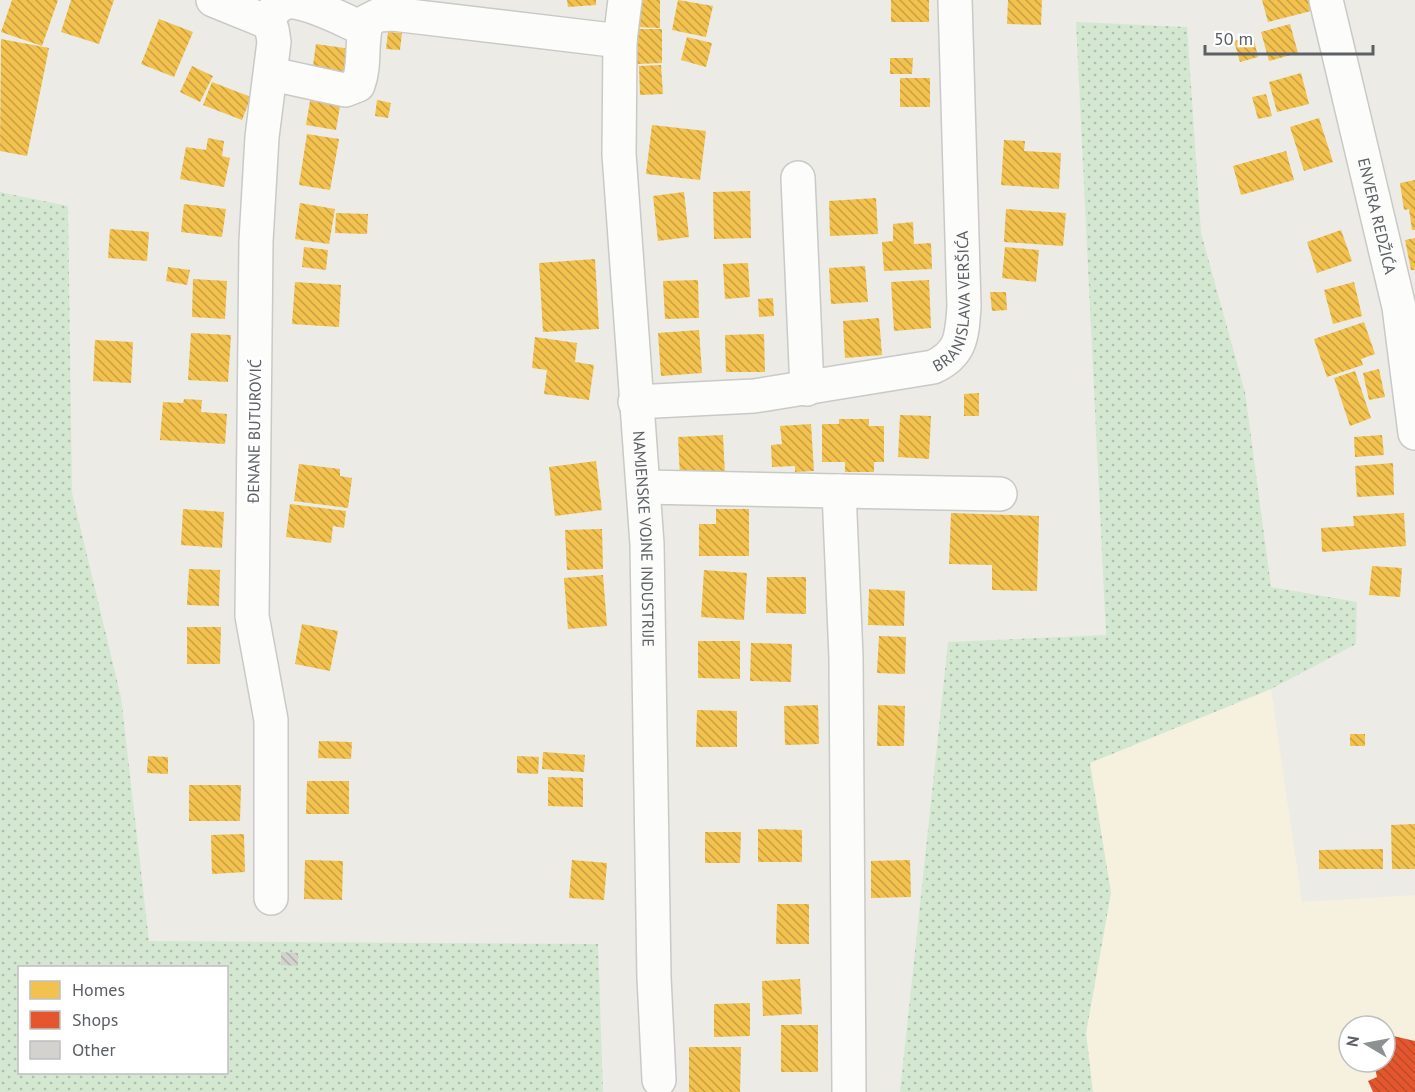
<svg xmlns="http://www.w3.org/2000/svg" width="1415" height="1092" font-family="'PT Sans',sans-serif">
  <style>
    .commercial { fill: #f6f0df; fill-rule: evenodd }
    .grass { fill: url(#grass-dots); fill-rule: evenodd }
    .homes { fill: url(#homes-back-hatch) }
    .shops { fill: url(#shops-back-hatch) }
    .building { fill: url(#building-back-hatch) }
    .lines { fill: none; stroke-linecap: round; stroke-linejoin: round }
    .minor-casing { stroke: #c9c9c8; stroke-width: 36 }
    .minor { stroke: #fcfcfb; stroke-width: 33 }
    .labels { text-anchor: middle; stroke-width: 6; stroke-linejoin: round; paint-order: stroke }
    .street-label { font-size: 16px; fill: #5c6064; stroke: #fff }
  </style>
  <defs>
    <pattern id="grass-dots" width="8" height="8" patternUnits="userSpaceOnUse" patternTransform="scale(1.5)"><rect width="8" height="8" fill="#d4e8d1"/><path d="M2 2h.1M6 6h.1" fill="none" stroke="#afbfad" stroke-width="1.8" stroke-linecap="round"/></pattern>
    <pattern id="homes-back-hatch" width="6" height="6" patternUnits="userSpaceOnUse" patternTransform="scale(1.5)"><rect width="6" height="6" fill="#f2c14e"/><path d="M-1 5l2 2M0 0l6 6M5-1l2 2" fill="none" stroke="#c7a044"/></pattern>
    <pattern id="shops-back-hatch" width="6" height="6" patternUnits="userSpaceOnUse" patternTransform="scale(1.5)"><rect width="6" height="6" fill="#e4572e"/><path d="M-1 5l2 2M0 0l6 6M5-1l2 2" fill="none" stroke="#bc4b2b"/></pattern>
    <pattern id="building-back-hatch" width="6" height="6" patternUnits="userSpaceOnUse" patternTransform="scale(1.5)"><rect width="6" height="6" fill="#d3d2cf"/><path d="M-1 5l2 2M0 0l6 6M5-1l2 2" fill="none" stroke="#aeaeac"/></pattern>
  </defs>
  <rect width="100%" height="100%" fill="#ecebe6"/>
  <path class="commercial" d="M1271,689l31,213 113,-7v197h-322l-7,-59 25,-140 -22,-130zM1349,1026h36v36h-36z"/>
  <path class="grass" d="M1076,22l111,5 14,206 44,159 26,195 86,15 -1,42 -85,45 -181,74 21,130 -25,140 7,59h-193l48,-450 158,-7z
    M0,192l68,14 4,287 49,204 28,244 449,3 5,148h-603zM20,968h206v104h-206z"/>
  <path class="homes" d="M12,0h46l-16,46 -41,-14z
    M71,0h43l-15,44 -38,-12z
    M567,0h29v5l-28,2z
    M636,0h24v28l-24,-1z
    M678,0l35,6 -7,31 -34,-7z
    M891,0h38v22h-38z
    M1008,0h34l-1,25 -34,-1z
    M1262,0h55l2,9 -51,13z
    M159,19l34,13 -19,45 -33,-13z
    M1290,24l8,29 -29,8 -8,-29z
    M637,29h25v34l-25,1z
    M388,32l14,1 -2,17 -14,-1z
    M1253,36l5,21 -18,5 -6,-21z
    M687,37l25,6 -6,24 -25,-7z
    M1,39l48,9 -22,108 -27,-5z
    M316,44l35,5 -5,36 -35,-6z
    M890,58h23l-1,16h-22z
    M661,65l2,29 -23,1 -1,-29z
    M192,66l21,10 -13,26 -20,-10z
    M1301,73l8,31 -32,8 -8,-30z
    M900,78h30v29h-30z
    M212,82l39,15 -9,23 -39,-15z
    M1266,94l6,22 -14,3 -6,-22z
    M311,95l30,5 -5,30 -30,-5z
    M377,100l14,3 -3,15 -13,-2z
    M1319,118l14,44 -29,9 -14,-44z
    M652,125l54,6 -6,49 -54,-6z
    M307,134l32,5 -9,51 -31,-5z
    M208,138l16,3 -2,15 8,2 -6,29 -44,-8 6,-32 20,3z
    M1004,140l21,1 -1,10 37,2 -2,36 -58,-4z
    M1286,151l8,29 -53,15 -8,-29z
    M1415,180v50h-3l-3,-21 -5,1 -4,-27z
    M750,191l1,47 -37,1 -1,-47z
    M684,192l5,45 -31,4 -5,-45z
    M876,198l2,36 -48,2 -1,-35z
    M300,203l35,6 -6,35 -34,-5z
    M184,204l42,5 -4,28 -41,-5z
    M1006,209l60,4 -3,33 -59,-4z
    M336,213l32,1 -1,20 -32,-1z
    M913,222l1,22 17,-1 1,26 -48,2 -2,-29 11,-1v-17z
    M110,229l39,3 -2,29 -39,-3z
    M1341,230l11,31 -35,12 -10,-31z
    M1415,238v32h-4l-6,-30z
    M304,247l24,3 -2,20 -24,-3z
    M1005,247l34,3 -3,32 -34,-4z
    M595,259l4,70 -56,3 -4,-69z
    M748,263l2,34 -25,2 -2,-35z
    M865,266l3,36 -37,2 -2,-36z
    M168,267l22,3 -3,15 -21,-4z
    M193,279l34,2 -2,38 -33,-2z
    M698,280l1,38 -34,1 -2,-38z
    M929,280l2,48 -37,3 -3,-49z
    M295,282l46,3 -2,42 -47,-3z
    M1354,282l8,34 -29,8 -9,-34z
    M990,292h16l1,18 -15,1z
    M773,298l1,18 -15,1 -1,-18z
    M879,318l3,37 -37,3 -2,-37z
    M1364,322l11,32 -14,5 2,6 -36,12 -13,-38z
    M699,330l3,43 -41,3 -3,-43z
    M191,333l40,2 -3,47 -40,-2z
    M764,334l1,38h-39l-1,-37z
    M535,337l42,6 -2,19 19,3 -5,35 -45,-6 3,-24 -15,-2z
    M95,340l38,2 -2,41 -38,-2z
    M1379,369l6,28 -16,3 -6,-27z
    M1355,371l16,47 -21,8 -16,-48z
    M979,393v23h-15v-22z
    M184,399l18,1 -1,12 26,2 -2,30 -65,-4 3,-38 20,1z
    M900,415l31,1 -2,43 -31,-2z
    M839,419h30v7h15v36h-10v10h-29v-10h-23v-38h17z
    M811,424l3,47 -19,1v-6l-23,1 -1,-22 11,-1 -2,-18z
    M723,435l2,40 -45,2 -2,-40z
    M1382,435l2,20 -29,2 -1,-20z
    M596,461l6,49 -47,6 -6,-49z
    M1393,463l1,32 -37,2 -2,-31z
    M299,464l41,5v7l12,2 -4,30 -54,-7z
    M290,504l56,7 -2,17 -11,-2 -2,17 -45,-6z
    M183,509l41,3 -2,36 -41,-3z
    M716,509h33v47h-50v-32h17z
    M951,513l88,3 -2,75 -45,-1v-25l-43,-1z
    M1404,513l2,33 -84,6 -1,-24 33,-2 -1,-10z
    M602,529l1,40 -36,1 -2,-40z
    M1372,566l30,2 -2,29 -31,-2z
    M189,569l31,1 -1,36 -32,-1z
    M704,570l43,3 -3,47 -43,-3z
    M603,575l4,51 -39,3 -4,-51z
    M767,577h39v37l-40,-1z
    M869,589l36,2 -1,35 -36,-1z
    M302,624l36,7 -8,40 -35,-7z
    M187,627h34l-1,37h-33z
    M879,636l27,1 -1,37 -28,-1z
    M698,641h42v38l-42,-1z
    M751,643l41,1 -1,38 -41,-1z
    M818,705l1,39 -34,1 -1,-39z
    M878,705l27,1 -1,40h-27z
    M697,710l40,1v36h-41z
    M1350,734h15v12h-15z
    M319,741l33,1 -1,17 -33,-1z
    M543,752l42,3 -1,17 -42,-3z
    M148,756l20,1v17l-21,-1z
    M517,756l22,1 -1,17 -21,-1z
    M548,777l35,1v29l-35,-1z
    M307,781h42v33h-43z
    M189,785h52l-1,36h-51z
    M1415,824v45h-23l-1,-44z
    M758,829l44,1v32h-44z
    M705,832h36l-1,31h-35z
    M244,834l1,38 -33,2 -1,-39z
    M1383,849v20h-64v-19z
    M305,860l38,1 -1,39 -38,-1z
    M572,860l35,3 -3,37 -35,-2z
    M910,860l1,37 -40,1v-37z
    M777,904h32v40h-33z
    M800,979l2,35 -39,2 -1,-35z
    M750,1003v33l-36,1v-33z
    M781,1025h37v47h-37z
    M689,1047h52l-1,45h-51z"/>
  <path class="shops" d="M1389,1035l26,6v51h-42l-5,-11 9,-4 -3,-12h-10v-3h21v-21l3,1z"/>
  <path class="building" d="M281,952l17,1v13l-17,-1z"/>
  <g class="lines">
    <g class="minor-casing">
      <g id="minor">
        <path d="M213,0l52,21 7,8 2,13 -12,95 -6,104 -4,375 19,104v178"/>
        <path id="s1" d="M625,0l-5,41 -1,113 28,390 7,433 5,103"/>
        <path id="s2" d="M1326,0l73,307 16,126"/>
        <path d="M265,21c6,-7 12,-16 22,-19 20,-2 58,19 77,27"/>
        <path d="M272,74l73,16 13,-5c8,-21 2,-43 9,-64l12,-6 14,-1 227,27"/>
        <path d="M798,178l9,211"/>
        <path id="s3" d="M635,402l119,-6 179,-29c29,-13 29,-32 31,-61l-9,-306"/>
        <path d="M644,487l195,4 7,166 3,434"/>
        <path d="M839,491l161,3"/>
      </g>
    </g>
    <use href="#minor" class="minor"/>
  </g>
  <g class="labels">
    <g class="street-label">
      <text dy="6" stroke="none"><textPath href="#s2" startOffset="222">ENVERA REDŽIĆA</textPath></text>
      <text dy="6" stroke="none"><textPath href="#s3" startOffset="375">BRANISLAVA VERŠIĆA</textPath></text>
      <text transform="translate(254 431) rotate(-89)" y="6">ĐENANE BUTUROVIĆ</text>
      <text dy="6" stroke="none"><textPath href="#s1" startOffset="540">NAMJENSKE VOJNE INDUSTRIJE</textPath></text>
    </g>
  </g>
  <rect x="18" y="966" width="210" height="108" fill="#ffffff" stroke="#bebfc1" stroke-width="1.5"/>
  <rect x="30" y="981" width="30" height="18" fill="#f2c14e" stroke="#bebfc1" stroke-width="1.5"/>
  <text x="72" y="996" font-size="18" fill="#5c6064">Homes</text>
  <rect x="30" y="1011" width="30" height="18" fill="#e4572e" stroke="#bebfc1" stroke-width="1.5"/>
  <text x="72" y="1026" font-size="18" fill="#5c6064">Shops</text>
  <rect x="30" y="1041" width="30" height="18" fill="#d3d2cf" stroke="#bebfc1" stroke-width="1.5"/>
  <text x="72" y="1056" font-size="18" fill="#5c6064">Other</text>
  <g transform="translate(1367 1044) rotate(280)"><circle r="28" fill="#ffffff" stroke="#bebfc1" stroke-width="1.5"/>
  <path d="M0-4.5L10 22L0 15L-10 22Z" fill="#8e9192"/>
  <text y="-9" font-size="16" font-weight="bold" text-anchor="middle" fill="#5c6064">N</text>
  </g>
  <path d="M1205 45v9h168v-9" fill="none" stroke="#5c6064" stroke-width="3"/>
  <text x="1214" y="45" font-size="18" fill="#5c6064" stroke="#ffffff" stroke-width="4.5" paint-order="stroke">50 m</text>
</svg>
